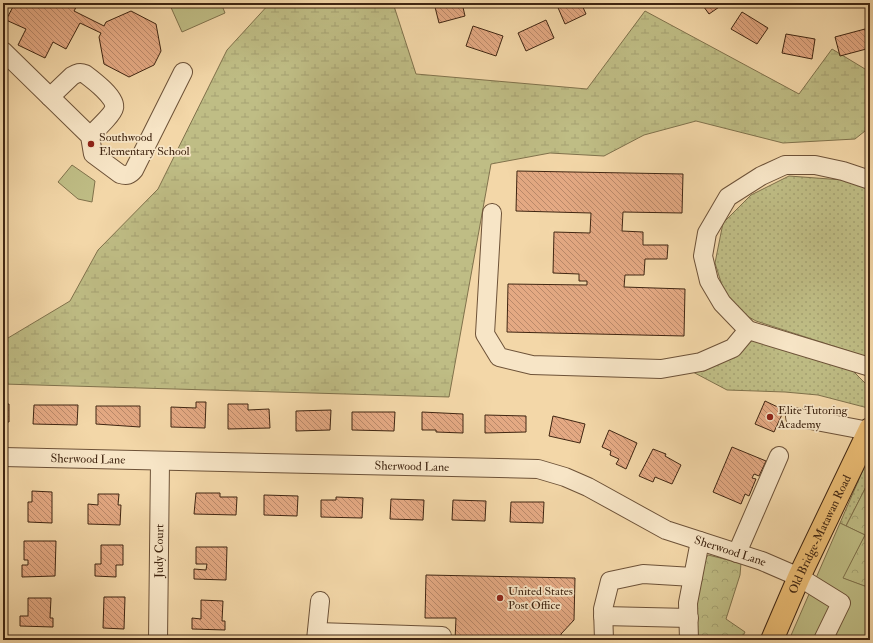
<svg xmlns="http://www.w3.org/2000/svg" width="873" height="643" font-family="'IM FELL Double Pica',serif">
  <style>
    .grass { fill: url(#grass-dots); stroke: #80724c }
    .forest { fill: url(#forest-crowns); stroke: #80724c }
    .wetland { fill: url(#wetland-marsh); stroke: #80724c }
    .park { fill: #bfbd85; stroke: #80724c }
    .building { fill: url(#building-back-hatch); stroke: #402612 }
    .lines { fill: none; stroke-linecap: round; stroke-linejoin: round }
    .minor-casing { stroke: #6d5238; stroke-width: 20 }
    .major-casing { stroke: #402612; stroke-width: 24 }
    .minor { stroke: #f7e5c6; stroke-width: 18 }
    .major { stroke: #eabc74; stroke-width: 22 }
    .poi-dot { fill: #8f2418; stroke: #f7e5c6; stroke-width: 1.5 }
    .labels { text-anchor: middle; stroke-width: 3.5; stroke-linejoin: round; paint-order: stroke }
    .poi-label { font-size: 12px; fill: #402612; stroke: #f7e5c6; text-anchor: start }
    .street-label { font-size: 12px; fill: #402612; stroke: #f7e5c6 }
  </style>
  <defs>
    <pattern id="grass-dots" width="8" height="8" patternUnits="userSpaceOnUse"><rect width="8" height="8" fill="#bfbd85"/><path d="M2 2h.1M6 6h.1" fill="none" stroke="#a5a272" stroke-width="1.8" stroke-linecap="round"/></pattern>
    <pattern id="forest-crowns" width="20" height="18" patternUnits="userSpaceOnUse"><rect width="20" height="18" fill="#bfbd85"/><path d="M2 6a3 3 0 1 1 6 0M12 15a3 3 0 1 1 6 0" fill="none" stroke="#a5a272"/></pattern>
    <pattern id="wetland-marsh" width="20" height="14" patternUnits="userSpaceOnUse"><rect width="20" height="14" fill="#bfbd85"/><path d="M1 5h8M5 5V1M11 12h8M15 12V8" fill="none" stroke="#a5a272"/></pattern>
    <pattern id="building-back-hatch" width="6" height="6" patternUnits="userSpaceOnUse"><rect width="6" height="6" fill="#e4a983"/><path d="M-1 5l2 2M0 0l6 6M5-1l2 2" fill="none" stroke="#ba896a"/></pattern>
  </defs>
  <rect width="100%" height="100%" fill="#f3d7a8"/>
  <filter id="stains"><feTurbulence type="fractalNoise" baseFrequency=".005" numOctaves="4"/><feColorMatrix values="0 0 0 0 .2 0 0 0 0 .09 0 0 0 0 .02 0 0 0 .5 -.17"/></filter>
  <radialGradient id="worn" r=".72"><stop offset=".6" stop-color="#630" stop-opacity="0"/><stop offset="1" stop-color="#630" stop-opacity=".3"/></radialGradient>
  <path class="grass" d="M789,176l81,6v174l-3,1 -111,-36 -18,-10 -13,-16 -10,-32 8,-40 28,-28z
    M748,336l103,33 19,19v15l-2,5 -50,-13 -33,-3 -58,-2 -36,-19z
    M870,454v25l-24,47 -6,-3z"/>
  <path class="forest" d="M870,479v109l-28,-10 23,-43 -19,-9z
    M708,555l33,8 -1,12 -14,44 19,13 -4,8h-48l8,-74z"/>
  <path class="wetland" d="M270,3h123l23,71 171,15 58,-78 154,83 33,-45 38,23v55l-15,12 -72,4 -87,-22 -52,14 -40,21 -54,-3 -59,11 -42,233 -446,-13v-49l5,3 62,-37 28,-51 60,-61 69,-139z"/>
  <path class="park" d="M169,3h52l4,10 -43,19z
    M72,165l23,16 -3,21 -14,-3 -20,-17z
    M840,523l25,12 -22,43 27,10v52h-81z"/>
  <path class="building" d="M15,3h66l-3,1 -4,7 30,15 2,-4 25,-11 25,13 5,27 -7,14 -25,12 -25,-13 -5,-27 2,-4 -21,-10 -14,26 -13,-7 -8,16 -27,-13 8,-16 -20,-9z
    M434,3h19v2l9,-2 3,13 -26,7z
    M556,3h25l5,11 -21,10z
    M701,3h24l-16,11z
    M742,12l26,16 -11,16 -26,-15z
    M546,20l8,18 -28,13 -8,-18z
    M473,26l30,10 -7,20 -30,-10z
    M865,29l5,19 -30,8 -5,-19z
    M786,34l29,5 -3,20 -30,-6z
    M517,171l166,3 -1,39 -59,-1 -1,19 21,1v13h25l-1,14h-22l-1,16h-19l-1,12 61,2 -1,47 -177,-4 1,-48 79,1v-4h-8v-7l-26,-1 1,-41 36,1 1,-20 -75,-2z
    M765,401l19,9 -10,22 -19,-8z
    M196,402h10l-1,26 -34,-1v-20l25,1z
    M3,404h6v18h-6z
    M228,404h20v6l21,-1 1,19 -42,1z
    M34,405h44l-1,20 -44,-1z
    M96,406h44v21l-44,-3z
    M331,410l-1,20 -34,1v-20z
    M352,412h43l-1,19 -42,-1z
    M422,412l41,2v19l-27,-1v-2h-14z
    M485,415l41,1v16l-41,1z
    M553,416l32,8 -5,19 -31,-7z
    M609,430l28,13 -11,26 -10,-5 3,-5 -9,-4 1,-4 -9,-4z
    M732,447l34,14 -7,15 -5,-2 -2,4 4,1 -7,17 -4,-2 -4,10 -28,-12z
    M653,449l13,5 -1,2 16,9 -9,19 -17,-7 -2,5 -14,-6z
    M32,491l20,1v31l-24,-1v-20h4z
    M196,493h24v4h17l-1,18 -42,-1z
    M98,494h21l-1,11h3l-1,20 -32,-1v-20l10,1z
    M264,495l34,1 -1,20 -33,-1z
    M336,497l27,1 -1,20 -41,-1v-17h15z
    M391,499l33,1 -1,20 -33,-1z
    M453,500l33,1 -1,20 -33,-1z
    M511,502h33l-1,21 -33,-1z
    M24,541h32l-1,35 -33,1v-12h6v-5h-4z
    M101,545h22v20h-7v12l-21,-1v-12h6z
    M196,547h31l-1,33 -32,-1v-10l12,1 1,-6h-11z
    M426,575l149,3 -1,42 -13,14v6h-106l1,-22h-31z
    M104,597h21l-1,32 -21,-1z
    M28,598h23l-1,20h3v9l-33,-1v-10h8z
    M201,600l22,1 -1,20h3v9l-33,-1v-11l9,1z"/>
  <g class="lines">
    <g class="minor-casing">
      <g id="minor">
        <path d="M3,51l87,85 3,18 27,20c7,2 10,1 14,-4l49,-98"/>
        <path d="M50,97l22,-21c5,-3 8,-4 13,-2 8,6 32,24 29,34 -1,6 -19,23 -24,28"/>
        <path d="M870,180l-27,-9 -28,-6h-30l-24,11 -33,21 -21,36 -4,23 6,25 13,22 26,27 122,37"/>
        <path d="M492,213l-7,121 14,23 33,8 129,4 40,-7 32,-14 15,-18"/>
        <path d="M795,417l74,14"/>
        <path id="s1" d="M3,457l535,12 27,8 23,10 78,43 96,31 37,16 42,26 -18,37"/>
        <path d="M737,553l42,-97"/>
        <path d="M603,616l86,2"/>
        <path d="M317,632l125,4"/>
        <path id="s2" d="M158,640l2,-178"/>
        <path d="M316,640l4,-39"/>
        <path d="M604,640l-1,-31 7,-28 33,-7 50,3"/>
        <path d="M689,640l-1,-37 12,-62"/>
      </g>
    </g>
    <g class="major-casing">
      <g id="major">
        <path id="s3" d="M772,640l27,-63 71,-148"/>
      </g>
    </g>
    <use href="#minor" class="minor"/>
    <use href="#major" class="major"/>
  </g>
  <g class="poi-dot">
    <circle cx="91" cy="144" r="4"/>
    <circle cx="770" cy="417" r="4"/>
    <circle cx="500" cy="598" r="4"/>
  </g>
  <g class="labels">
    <g class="poi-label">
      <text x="99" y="141">Southwood<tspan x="99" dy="14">Elementary School</tspan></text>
      <text x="778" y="414">Elite Tutoring<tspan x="778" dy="14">Academy</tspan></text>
      <text x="508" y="595">United States<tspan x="508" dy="14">Post Office</tspan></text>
    </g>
    <g class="street-label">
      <text dy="4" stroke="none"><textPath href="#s1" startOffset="85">Sherwood Lane</textPath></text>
      <text dy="4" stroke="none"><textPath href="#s1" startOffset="409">Sherwood Lane</textPath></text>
      <text dy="4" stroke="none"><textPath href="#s3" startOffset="116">Old Bridge-Matawan Road</textPath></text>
      <text dy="4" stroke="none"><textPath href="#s2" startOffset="89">Judy Court</textPath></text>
      <text dy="4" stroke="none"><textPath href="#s1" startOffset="745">Sherwood Lane</textPath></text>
    </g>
  </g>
  <rect width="873" height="643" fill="none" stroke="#f3d7a8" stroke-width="16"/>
  <rect x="4" y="4" width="865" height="635" fill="none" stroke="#402612" stroke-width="2"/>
  <rect x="8" y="8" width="857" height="627" fill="none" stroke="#402612"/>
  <rect width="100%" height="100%" filter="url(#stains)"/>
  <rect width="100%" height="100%" fill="url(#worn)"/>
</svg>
